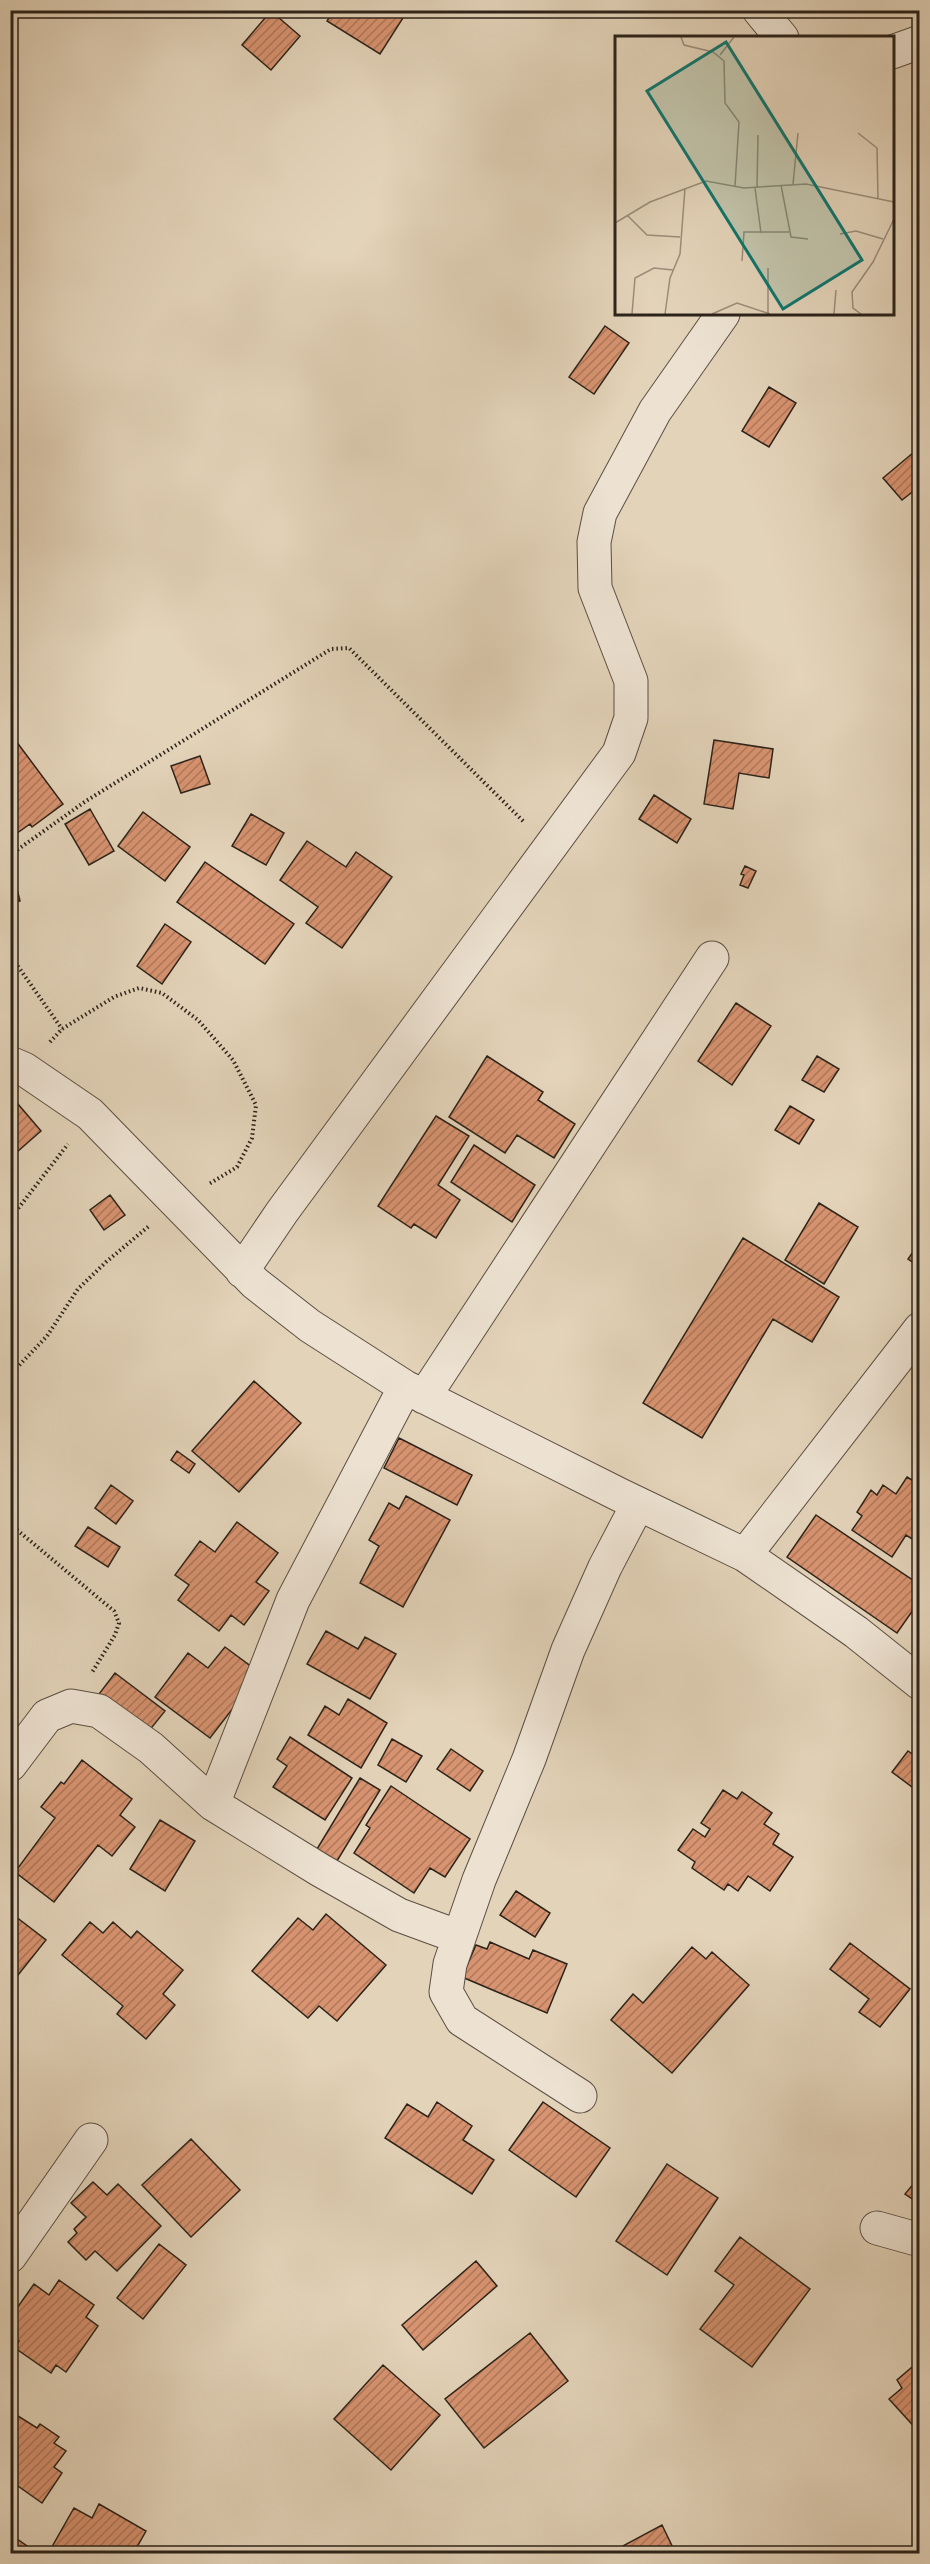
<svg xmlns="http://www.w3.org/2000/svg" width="930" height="2564" font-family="'IM FELL French Canon',serif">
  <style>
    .building { fill: url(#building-hatch); stroke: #2c231a; stroke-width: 1.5 }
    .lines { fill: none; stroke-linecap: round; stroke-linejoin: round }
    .minor-casing { stroke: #5a4f42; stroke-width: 35 }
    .path { stroke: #2c231a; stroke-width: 4; stroke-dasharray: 1.5 3; stroke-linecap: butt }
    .minor { stroke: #ede2d2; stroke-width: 33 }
    .inset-road { fill: none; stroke: #9a8d79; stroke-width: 1.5 }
    .view { fill: #0f766e; fill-opacity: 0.15; stroke: #0f766e; stroke-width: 3 }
    .inset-edge { fill: none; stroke: #2c231a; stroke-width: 3 }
  </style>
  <defs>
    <pattern id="building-hatch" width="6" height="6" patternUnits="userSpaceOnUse" patternTransform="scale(1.5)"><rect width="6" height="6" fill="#d89370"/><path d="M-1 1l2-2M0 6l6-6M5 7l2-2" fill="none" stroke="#af785b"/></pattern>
  </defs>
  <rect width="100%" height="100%" fill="#e3d3b9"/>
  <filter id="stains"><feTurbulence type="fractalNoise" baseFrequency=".00333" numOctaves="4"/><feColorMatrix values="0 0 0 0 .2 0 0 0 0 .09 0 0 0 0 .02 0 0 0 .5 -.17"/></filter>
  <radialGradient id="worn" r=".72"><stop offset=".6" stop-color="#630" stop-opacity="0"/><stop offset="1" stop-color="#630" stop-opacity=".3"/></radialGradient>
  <path class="building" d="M334,10h74l-28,44 -53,-33z
    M271,11l29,25 -29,34 -29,-25z
    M605,326l24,17 -35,51 -25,-17z
    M769,387l27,16 -27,44 -27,-16z
    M920,447v39l-18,14 -19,-22z
    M13,737l50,67 -31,23 -2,-3 -20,14v-99z
    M714,740l59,9 -4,29 -30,-5 -6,36 -29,-5z
    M200,756l10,28 -29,9 -10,-27z
    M654,795l37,24 -14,24 -38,-24z
    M90,809l24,42 -25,14 -24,-41z
    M143,812l47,35 -25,34 -47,-35z
    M251,814l33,19 -18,32 -34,-19z
    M307,841l39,26 10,-15 36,25 -50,71 -36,-25 12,-16 -38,-27z
    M205,862l89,62 -29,40 -88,-62z
    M745,866l11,5 -8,17 -8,-3 4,-10 -3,-1z
    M15,881l5,20 -10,2v-21z
    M165,924l26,18 -29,42 -25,-18z
    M736,1003l35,23 -39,59 -34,-24z
    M487,1056l56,36 -5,8 37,24 -21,34 -37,-23 -12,18 -56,-36z
    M817,1056l22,13 -15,23 -22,-12z
    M12,1097l29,34 -31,27v-60z
    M790,1106l24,14 -15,24 -24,-14z
    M436,1116l33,20 -31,49 22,15 -24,38 -22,-14 -3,4 -33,-22z
    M474,1145l61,40 -23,37 -61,-40z
    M110,1195l15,20 -21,15 -14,-20z
    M819,1203l39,24 -34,57 -39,-24z
    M743,1238l96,59 -27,45 -39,-23 -71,119 -59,-35z
    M920,1242v25l-12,-8z
    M254,1381l47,42 -62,69 -47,-41z
    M399,1438l73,37 -15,30 -73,-37z
    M177,1451l18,13 -6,9 -18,-13z
    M907,1477l13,8v59l-14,-9 -14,22 -40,-27 10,-14 -5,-4 14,-22 6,5 6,-10 13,9z
    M111,1485l22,16 -17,23 -21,-16z
    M406,1496l44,24 -47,87 -43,-24 19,-37 -10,-6 20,-37 10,6z
    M816,1515l104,70v15l-23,33 -110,-76z
    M237,1522l41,31 -22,29 13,9 -25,34 -13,-10 -12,16 -41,-31 11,-15 -14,-10 25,-34 15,11z
    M88,1527l32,20 -12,20 -33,-21z
    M326,1631l32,18 7,-12 31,17 -26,45 -63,-35z
    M225,1647l35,26 -50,65 -55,-41 33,-44 20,15z
    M115,1673l50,38 -17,21 -49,-38z
    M348,1699l39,24 -26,45 -53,-33 17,-29 14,9z
    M290,1737l62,41 -27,42 -52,-33 14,-21 -10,-7z
    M392,1739l30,17 -16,26 -28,-17z
    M451,1749l32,22 -13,20 -33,-22z
    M908,1751l12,8v34l-28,-21z
    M82,1760l50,39 -12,16 15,12 -23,29 -14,-11 -44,57 -39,-30 40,-54 -14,-11 20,-25 3,2z
    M360,1778l20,12 -43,71 -20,-12z
    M391,1786l79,53 -25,38 -15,-9 -16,25 -60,-40 16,-25 -4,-3z
    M723,1790l14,9 5,-7 30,21 -8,11 15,10 -6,10 20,13 -23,34 -22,-15 -10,15 -10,-7 -4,6 -32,-22 3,-6 -17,-12 15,-21 12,8 5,-8 -9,-6z
    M160,1820l35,21 -30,50 -35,-22z
    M516,1891l34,22 -15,24 -35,-22z
    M11,1913l35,27 -36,45v-72z
    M326,1914l60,51 -49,56 -18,-15 -11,12 -56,-47 46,-53 15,12z
    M90,1922l13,11 10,-11 18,16 6,-7 46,39 -20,24 12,11 -29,34 -29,-25 6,-8 -61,-51z
    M490,1942l39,17 4,-9 34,14 -20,49 -85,-36 14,-32 11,4z
    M850,1943l60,46 -30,38 -21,-15 10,-13 -39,-30z
    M692,1947l14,12 6,-7 37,33 -77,88 -61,-53 22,-26 10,9z
    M437,2102l35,24 -9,14 31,20 -22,34 -87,-56 22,-34 21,13z
    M543,2102l67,46 -34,49 -67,-47z
    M191,2139l49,51 -49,47 -49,-52z
    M667,2164l51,34 -51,77 -51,-34z
    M920,2176v28l-15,-10z
    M93,2182l14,13 11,-11 43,42 -44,45 -22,-20 -9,9 -18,-18 9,-9 -3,-4 12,-12 -15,-14z
    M740,2237l70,52 -58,78 -52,-38 34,-44 -19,-14z
    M159,2244l27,21 -43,54 -26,-21z
    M476,2261l21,25 -74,64 -21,-25z
    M59,2280l35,25 -8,12 12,9 -32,46 -10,-7 -5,8 -36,-25 4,-7 -9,-6v-17l24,-34 15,11z
    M530,2333l38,48 -84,67 -39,-49z
    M918,2362l2,2v69l-31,-34 13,-11 -5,-8z
    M383,2365l57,50 -49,55 -57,-51z
    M10,2411l27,17 3,-4 19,13 -5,6 12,8 -12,16 8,6 -20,30 -27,-19 -5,7z
    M99,2504l47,27 -13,23 -84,-2 25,-44 18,10z
    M662,2525l14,29h-68z
    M10,2534l17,12 -6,8h-11z"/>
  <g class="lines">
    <g class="minor-casing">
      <path id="minor" d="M759,10l23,28
        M892,52l28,-10
        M10,1063l14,6 66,45 165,169 55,43 95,61 215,108 125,60 111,77 64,51
        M242,1271l40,-59 337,-459 12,-35v-37l-36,-93 -1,-46 6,-29 55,-102 68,-97
        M424,1397l288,-439
        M745,1555l175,-226
        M10,1765l37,-49 24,-10 28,5 52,37 62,56 107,66 79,45 60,22
        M213,1804l80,-204 112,-213
        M580,2096l-118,-76 -16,-28 4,-28 29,-84 50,-121 39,-109 37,-83 33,-63
        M877,2228l43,12
        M10,2256l81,-116"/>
    </g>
    <path class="path" d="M10,855l76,-54 245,-152 18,-1 176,175
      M10,955l52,74
      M50,1042l12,-13 52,-32 25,-9 23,5 36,27 35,40 23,45 -4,33 -15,29 -28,17
      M10,1219l58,-75
      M10,1375l37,-39 31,-47 28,-27 43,-36
      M10,1524l104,87 5,12 -4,12 -24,39"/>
    <use href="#minor" class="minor"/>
  </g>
  <g transform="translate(615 36)">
    <rect width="279" height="279" fill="#e3d3b9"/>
    <path class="inset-road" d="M66,1l3,8 29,7 11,9 1,42 14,19 -4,64M105,19l14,-18M243,97l19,15 1,51M178,148l5,-51M166,149l10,52 17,2M142,151l1,-52M140,152l6,45M12,179l20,20 33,2M0,187l35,-21 56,-21 38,7 62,-4 88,18M225,198l16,-3 27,8M127,225l2,-29h45M153,277v-45M17,278l3,-36 19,-10 19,2M50,278l5,-36 10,-24 5,-66M97,278l25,-11 33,11M219,278l2,-24M246,278l-8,-6 -1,-16 21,-30 21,-43"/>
    <path class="view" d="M111,6l136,218 -79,49 -136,-218z"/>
    <rect width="279" height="279" class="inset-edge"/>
  </g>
  <rect width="930" height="2564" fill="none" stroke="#e3d3b9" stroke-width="36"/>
  <rect x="12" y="12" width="906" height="2540" fill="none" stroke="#2c231a" stroke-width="3"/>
  <rect x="18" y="18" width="894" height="2528" fill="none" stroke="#2c231a" stroke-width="1.5"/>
  <rect width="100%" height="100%" filter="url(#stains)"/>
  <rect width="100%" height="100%" fill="url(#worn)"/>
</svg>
